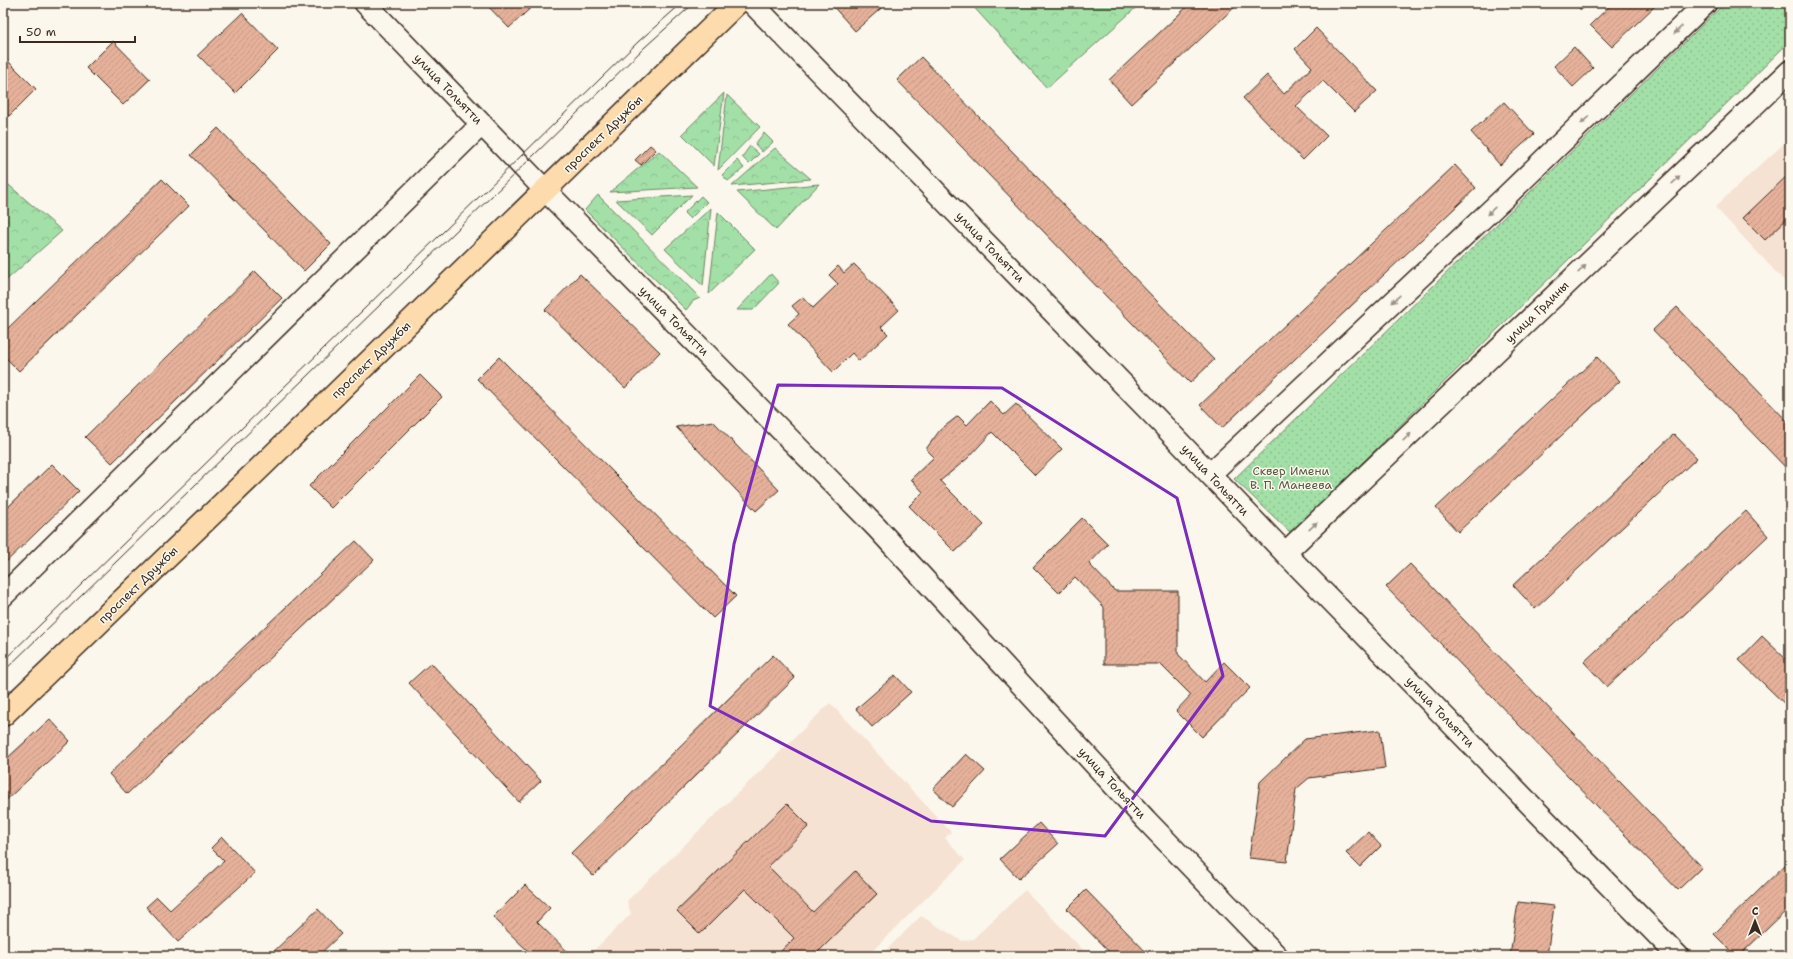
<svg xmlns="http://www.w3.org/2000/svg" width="1793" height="959" font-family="'Shantell Sans',sans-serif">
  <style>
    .built { fill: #f5e2d3 }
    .forest { fill: url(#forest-crowns); stroke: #6f8563 }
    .park { fill: url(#park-dots); stroke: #6f8563 }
    .building { fill: url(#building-hatch); stroke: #3b2a1e }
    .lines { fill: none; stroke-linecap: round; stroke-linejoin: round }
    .minor-casing { stroke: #3b2a1e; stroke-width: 24 }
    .major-casing { stroke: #3b2a1e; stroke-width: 25 }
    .minor { stroke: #fbf7ec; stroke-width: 21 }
    .major { stroke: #fedbac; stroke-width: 22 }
    .tram { stroke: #3b2a1e; stroke-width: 1 }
    .oneway { fill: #9b9085 }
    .marked { fill: none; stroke: #7b2cbf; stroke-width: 3; stroke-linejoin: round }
    .labels { text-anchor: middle; stroke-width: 3; stroke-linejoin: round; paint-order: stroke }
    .street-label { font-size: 12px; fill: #3b2a1e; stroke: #fbf7ec }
    .park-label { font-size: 12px; fill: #555840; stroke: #fbf7ec }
  </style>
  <defs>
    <pattern id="forest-crowns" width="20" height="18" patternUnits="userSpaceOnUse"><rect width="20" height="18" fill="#a3e0a8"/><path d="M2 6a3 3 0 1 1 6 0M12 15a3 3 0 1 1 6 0" fill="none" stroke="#8dc090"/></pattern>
    <pattern id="park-dots" width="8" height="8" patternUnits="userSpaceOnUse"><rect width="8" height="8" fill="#a3e0a8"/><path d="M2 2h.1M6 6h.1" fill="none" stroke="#8dc090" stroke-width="1.8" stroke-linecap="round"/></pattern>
    <pattern id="building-hatch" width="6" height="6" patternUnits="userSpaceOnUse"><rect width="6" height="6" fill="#e6b19a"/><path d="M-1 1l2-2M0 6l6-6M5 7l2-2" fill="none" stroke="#c69884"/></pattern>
  </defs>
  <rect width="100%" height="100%" fill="#fbf7ec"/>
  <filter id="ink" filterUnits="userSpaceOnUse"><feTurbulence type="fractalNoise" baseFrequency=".025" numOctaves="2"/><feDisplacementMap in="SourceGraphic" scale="8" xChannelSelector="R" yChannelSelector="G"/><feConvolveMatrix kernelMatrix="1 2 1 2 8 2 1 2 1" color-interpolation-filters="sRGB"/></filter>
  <g filter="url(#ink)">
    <path class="built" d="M1790,138v149l-75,-80z
      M830,703l121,129 -6,6 20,22 -98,96h-279l43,-42 -4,-13z
      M1025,890l64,66h-209l41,-40 41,25 11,-2z"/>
    <path class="forest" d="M970,3h171l-94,85z
      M724,93l-10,73 -32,-32z
      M727,95l33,32 -42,43z
      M764,133l9,9 -11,10 -7,-8z
      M750,146l9,8 -10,10 -7,-7z
      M775,148l36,31 -79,7z
      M659,151l38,36 -87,5z
      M737,160l7,8 -16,13 -6,-6z
      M3,180l59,51 -59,52z
      M819,184l-43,46 -39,-38z
      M598,195l102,103 -7,3 -7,9 -101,-100z
      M692,195l-40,40 -36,-35z
      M701,196l6,6 -17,17 -6,-6z
      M711,208l-8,78 -38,-37z
      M718,212l37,37 -46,45z
      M771,274l8,9 -26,27h-16z"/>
    <path class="park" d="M1725,3h65v38l-499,492 -57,-54z"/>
    <path class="building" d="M485,3h51l-27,25z
      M830,3h57l-32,28z
      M1191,3h48l-108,101 -22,-24z
      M1574,3h15l-8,7z
      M1613,3h45l-46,44 -22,-22z
      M242,13l36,37 -43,43 -37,-38z
      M1316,28l61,63 -23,21 -31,-31 -27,25 31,30 -24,24 -60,-62 24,-23 17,19 28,-27 -17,-18z
      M113,41l37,38 -27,26 -37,-37z
      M1574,47l19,21 -20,19 -19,-21z
      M3,56l33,33 -27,27 -6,-6z
      M921,57l293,303 -24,23 -293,-303z
      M1504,102l30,32 -34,31 -29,-33z
      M218,128l113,116 -27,27 -113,-116z
      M650,145l6,5 -15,15 -6,-5z
      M1455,165l21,23 -254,240 -22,-23z
      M1790,173v43l-25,24 -22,-22z
      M162,179l27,27 -170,165 -16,-16v-22z
      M854,264l45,46 -18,17 7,7 -29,27 -7,-8 -19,19 -45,-48 11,-10 -7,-8 11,-9 10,11 25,-24 -9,-9 9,-9 6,7z
      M255,271l27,27 -170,165 -27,-26z
      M580,274l80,78 -35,36 -80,-78z
      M1677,307l113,117v48l-137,-142z
      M499,357l237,239 -23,22 -236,-239z
      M1597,357l23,24 -162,151 -22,-24z
      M420,375l22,22 -111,111 -22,-22z
      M990,401l14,14 12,-11 46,45 -27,26 -43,-43 -24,26 -28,23 44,44 -29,27 -46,-46 14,-14 -12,-13 23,-22 -8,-8 14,-19 18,-14 9,9z
      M713,421l66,69 -23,21 -80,-84z
      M1674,434l23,24 -162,151 -22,-24z
      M52,464l27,27 -76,74v-53z
      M1746,511l22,25 -161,151 -23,-25z
      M1082,518l26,26 -19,20 26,27h63v63l27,28 19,-20 26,26 -48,49 -26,-26 15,-16 -31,-31h-56v-57l-29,-30 -16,16 -26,-26z
      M356,541l18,19 -247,234 -18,-20z
      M1410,564l292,303 -24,23 -292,-303z
      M1762,636l28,27v46l-51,-49z
      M773,655l22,23 -202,198 -22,-23z
      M431,663l110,118 -22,21 -110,-119z
      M895,675l16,17 -39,35 -16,-18z
      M50,719l20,22 -67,62v-41z
      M1380,730l5,38 -76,10 -13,11 -9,73 -38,-4 11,-76 45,-43z
      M966,754l19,17 -33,36 -19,-18z
      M787,804l22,22 -41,40 45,46 42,-41 22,23 -63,62h-38l18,-18 -49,-49 -45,45 -23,-23z
      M1039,823l19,21 -39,35 -19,-20z
      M1368,832l13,14 -21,21 -14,-14z
      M222,837l33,36 -77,69 -32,-35 11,-10 13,13 54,-49 -13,-13z
      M1790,860v47l-51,49h-3l-22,-22z
      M525,885l25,23 -13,14 35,34h-39l-40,-39z
      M1086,890l64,66h-37l-46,-47z
      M1518,902l36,4 -7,50h-37z
      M318,909l23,25 -23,22h-49z
      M3,947l8,9h-8z"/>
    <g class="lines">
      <g class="minor-casing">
        <path id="minor" d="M365,3l180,187 332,338 269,292 131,136
          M752,3l410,421 123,129 393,403
          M1210,474l292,-274 204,-197
          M1285,553l505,-482
          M3,596l479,-472"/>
      </g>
      <g class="major-casing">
        <path id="major" d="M3,715l262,-252 472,-460"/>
      </g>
      <use href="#minor" class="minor"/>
      <use href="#major" class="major"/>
      <path class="tram" d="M3,661l636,-620 43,-38
        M3,672l642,-625 49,-44"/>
    </g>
    <defs><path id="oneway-solid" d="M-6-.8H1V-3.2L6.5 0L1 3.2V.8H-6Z"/></defs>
    <g class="oneway">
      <use href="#oneway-solid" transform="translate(1678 30) rotate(136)"/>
      <use href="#oneway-solid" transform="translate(1585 120) rotate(136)"/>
      <use href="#oneway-solid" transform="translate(1676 180) rotate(-44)"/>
      <use href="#oneway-solid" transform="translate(1491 211) rotate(137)"/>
      <use href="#oneway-solid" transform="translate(1582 269) rotate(-44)"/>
      <use href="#oneway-solid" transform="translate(1396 299) rotate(137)"/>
      <use href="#oneway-solid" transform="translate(1407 437) rotate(-44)"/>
      <use href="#oneway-solid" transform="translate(1313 526) rotate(-44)"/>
    </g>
  </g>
  <path class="marked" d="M778,385l224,3 175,110 46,178 -118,160 -174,-15 -221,-115 24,-162z"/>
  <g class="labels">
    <g class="street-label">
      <text transform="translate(448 89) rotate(46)" y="4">улица Тольятти</text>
      <text transform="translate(603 134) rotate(-44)" y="4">проспект Дружбы</text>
      <text transform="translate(990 247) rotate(46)" y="4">улица Тольятти</text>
      <text transform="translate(1537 312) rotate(-44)" y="4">улица Грдины</text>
      <text transform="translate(674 321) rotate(45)" y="4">улица Тольятти</text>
      <text transform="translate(371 360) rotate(-44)" y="4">проспект Дружбы</text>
      <text transform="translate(1215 480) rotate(47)" y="4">улица Тольятти</text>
      <text transform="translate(138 585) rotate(-44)" y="4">проспект Дружбы</text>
      <text transform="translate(1440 712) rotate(46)" y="4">улица Тольятти</text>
      <text transform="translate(1112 783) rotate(47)" y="4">улица Тольятти</text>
    </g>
    <g class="park-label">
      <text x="1291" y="475">Сквер Имени<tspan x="1291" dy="14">В. П. Манеева</tspan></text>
    </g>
  </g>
  <rect width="1793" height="959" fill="none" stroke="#fbf7ec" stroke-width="16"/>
  <rect x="8" y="8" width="1777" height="943" fill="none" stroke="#3b2a1e" stroke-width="1.5" filter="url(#ink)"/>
  <g transform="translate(1755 921)" stroke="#fbf7ec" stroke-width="3" paint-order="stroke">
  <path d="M0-3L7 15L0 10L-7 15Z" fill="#3b2a1e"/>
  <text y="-6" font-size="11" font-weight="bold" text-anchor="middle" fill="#3b2a1e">С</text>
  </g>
  <path d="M20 36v6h115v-6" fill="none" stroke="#3b2a1e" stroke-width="2"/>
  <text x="26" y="36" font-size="12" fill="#3b2a1e" stroke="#fbf7ec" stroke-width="3" paint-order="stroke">50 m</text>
</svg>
